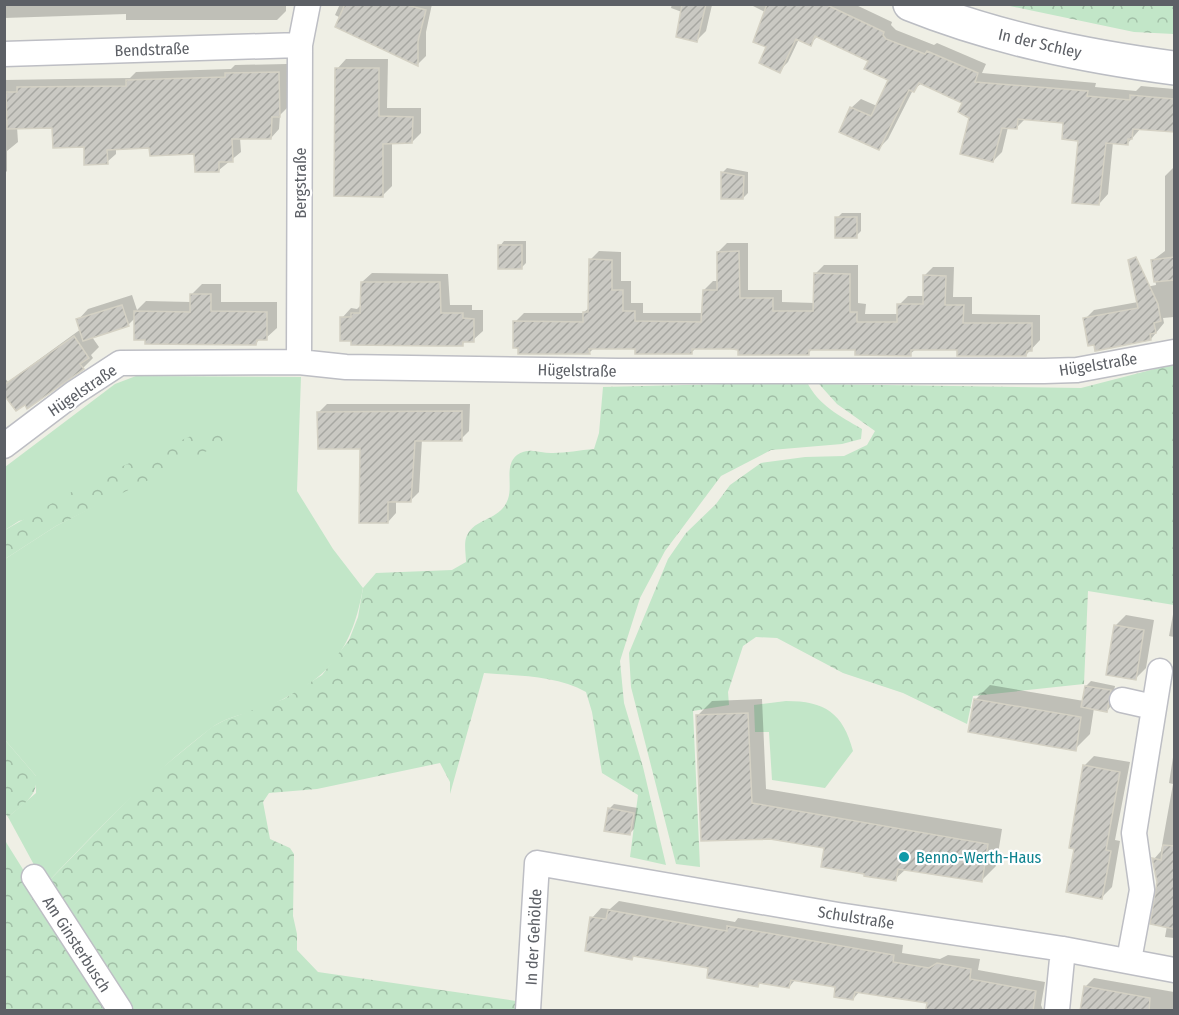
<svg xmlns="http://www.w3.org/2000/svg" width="1179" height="1015" font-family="'Fira Sans Condensed',sans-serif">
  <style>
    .grass { fill: #c2e6c8 }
    .forest { fill: url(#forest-crowns) }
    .shadow { fill: #0003 }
    .building { fill: url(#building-hatch); stroke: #d4d1c4; stroke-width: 1.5 }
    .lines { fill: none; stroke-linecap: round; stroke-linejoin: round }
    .street-casing { stroke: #bdbec4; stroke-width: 27 }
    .secondary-casing { stroke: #bbbdc3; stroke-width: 36 }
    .street { stroke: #fff; stroke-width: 24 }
    .secondary { stroke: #fff; stroke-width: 33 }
    .culture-dot { fill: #0f9aa8; stroke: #fff; stroke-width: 2 }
    .labels { text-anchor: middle; stroke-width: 4.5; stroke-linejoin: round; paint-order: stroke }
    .street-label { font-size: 16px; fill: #5d6066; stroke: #fff }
    .culture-label { font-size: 16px; fill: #0d838f; stroke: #fff; text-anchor: start }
  </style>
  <defs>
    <pattern id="forest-crowns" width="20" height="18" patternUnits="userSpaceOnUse" patternTransform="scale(1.5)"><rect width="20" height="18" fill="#c2e6c8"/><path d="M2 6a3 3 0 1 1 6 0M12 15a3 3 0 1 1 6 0" fill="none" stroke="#a1bea6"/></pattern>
    <pattern id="building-hatch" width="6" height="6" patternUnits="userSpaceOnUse" patternTransform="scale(1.5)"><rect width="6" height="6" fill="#cac9c3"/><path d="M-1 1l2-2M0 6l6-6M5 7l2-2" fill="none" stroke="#a7a7a2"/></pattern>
  </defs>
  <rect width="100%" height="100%" fill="#efefe5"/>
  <path class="grass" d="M136,376l165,1 -4,114 36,58 30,39c-12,68 -39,95 -102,121 -18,6 -36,8 -51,20 -61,46 -112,101 -165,156l-37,-68 28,-24v-17l-31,-36v-181l51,-33 54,-28 -91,23 -14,9v-63l110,-83z
    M786,701c39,0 57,12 67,50l-28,37 -53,-8 -3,-48h-14l-1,-27z"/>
  <path class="forest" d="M1005,5h169v29l-40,-2z
    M1174,364v241l-86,-14 -4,93 -111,12 -6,28 -64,-31 -60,-20 -66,-35 -21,-1 -13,9 -15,46 1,13 -36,6 7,156 -24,-3 -45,-177 -2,-34 39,-94 18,-26 30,-29 14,-19 31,-22 44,-6 39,-1 23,-11 8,-14 -38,-27 -18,-20 262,4z
    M807,382c11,23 33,34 55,47l-1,10 -19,5 -71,6 -50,26 -56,75 -25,47 -20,63 4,42 19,64 23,98 -36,-8 8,-62 -36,-22 -10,-61 -6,-20c-30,-17 -68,-16 -102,-19l-34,121v-12l-10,-19 -123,26 -48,4 -6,9 7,37 20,9 4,6 -1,62 4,18v16l21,22 198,29 -1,9h-391l-79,-125 101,-104 66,-54 13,-7 59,-21 38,-24 27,-35 9,-23 5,-29 13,-15 76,-3 14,-8c0,-7 -2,-17 0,-24 7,-21 34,-16 42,-39 5,-14 -4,-34 9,-44 12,-9 25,-1 36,-2 13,0 27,-3 41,-4l5,-16 4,-46z
    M216,425l7,15 -6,6 -161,80 -51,33v-29l93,-53z
    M5,740l31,36c3,20 -14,29 -28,41l-4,-5z
    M4,839l107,171h-106z"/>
  <path class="shadow" d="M4,4h282v7l-9,9h-151v-6l-122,4z
    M340,4h92l-6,28v24l-8,8 -81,-38 4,-8 -6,-3z
    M672,4h43l-3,1 -6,26 -9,9 -15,-28 -11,-4z
    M749,4h105l38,18 -1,3 5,5 38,15 3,-2 49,21 -4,9 114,10 -1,4 41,4 5,-5 33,3v42l-33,-3 -13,15 -15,-1 -5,52 -9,10 -19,-65 -15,-18 -39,-3 -10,10 -8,-1 -6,25 -9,9 -29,-59 -42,-19 -9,7 -25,49 -9,9 -28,-40 10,-9 16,7 13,-27 -20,-19 -52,-24 -8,8 -11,-5 -11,23 -9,9 -11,-24 -3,-35z
    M346,59h42l-1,49h34v25l-9,9h-20v44l-9,9 -46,-126z
    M287,64l1,43 -8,8 -1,14 -8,9h-31l1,14 -22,18 -24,-17 -44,-6 -35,1v6l-9,8 -53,-36 -37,1 1,15 -11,9v20l-3,3v-94l126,-2 6,-6 95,-3 4,-4z
    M1174,167v150l-11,1 1,5 -13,16 -66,-20 9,-9 44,-8 8,-15 10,-2 -3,-25 12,-9v-75z
    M727,168l21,4v21l-5,5 -21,-25z
    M842,213h19v18l-5,5 -19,-18z
    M504,241h22v22l-5,5 -21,-22z
    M727,243h21v47h34v12l33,1v-29l9,-9h34v38l8,1 -1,10h34v-9l9,-9h16v-20l9,-9h21l-1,30h19v17l68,1v25l-14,15 -67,-6h-43l-6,5 -54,-6h-43l-5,6 -111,-7 -6,6 -55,-6 -42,1 -5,5 -74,-31 9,-9h59l7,-6v-47l9,-9 22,1v29h10v22h12v10h60l1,-23 9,-9h6l-1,-29z
    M372,273l76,1 2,31h22v5h11v21l-10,9h-7l-4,5 -120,-27 9,-10 6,1 5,-5v-22z
    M202,284h19v18h56v26l-11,10h-5l-5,5 -120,-26 -8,8 -36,12 7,10 -8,8 2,3 -10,10 -58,34 -21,-8v-17l4,5 73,-53 -3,-9 10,-11 44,-14 5,15 9,-9 45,1 1,-8z
    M327,404h143l-1,27 -8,8h-39l-3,53 -8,8h-15v13l-8,9 -26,-75 -43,-35z
    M1174,609v28l-5,-1z
    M1126,615l28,5 -8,48 -10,10 -21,-52z
    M1091,681l24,5 -4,20 -4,5 -13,-3 -4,26 -15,15 -100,-49 15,-15 94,16 2,-15z
    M762,699l4,90 236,40 -6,37 -14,14 -76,-11 -11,10 -70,-32 -55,-9 -73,-122 15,-15z
    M1174,751v187l-9,-1 2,-11 -13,-67 7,-8 12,-67 -4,-1z
    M1094,756l36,6 -15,78 5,1 -8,46 -10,10 -26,-49 8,-82z
    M614,804l24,4 -4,21 -5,5 -20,-25z
    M619,901l116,21 3,-4 165,27 -1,8 38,6 8,-4 32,4 -2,11 67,12 -4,23 2,5h-95l-20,-8 -68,-11 -7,8 -16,-13 -41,-7 -7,8 -28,-5 -3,3 -48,-18 -75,-13 -3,4 -40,-40 9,-10 9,1z
    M1094,978l80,14v18h-93l4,-23z"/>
  <path class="building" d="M345,4h58l23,6 -8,31v25l-83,-39z
    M682,4h24l-9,38 -21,-5z
    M767,4h58l59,28 -1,3 3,4 39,15 2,-3 51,22 -3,9 113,9 -1,5 43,4v-5l44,4v33l-41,-3 -1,10h-4v6l-22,-2 -7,62 -27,-2 6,-62 -16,-2 1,-16 -45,-4 -1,10 -15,-1 -9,34 -33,-8 9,-36 -11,-6 4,-9 -43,-20 -5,9 -5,-2 -30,60 -40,-18 11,-25 21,9 17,-36 -24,-11 4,-8 -53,-25 -4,10 -15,-7 -16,34 -21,-10 7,-16 -13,-5z
    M335,68h44v48l34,1 -1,26 -29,1v53l-49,-1z
    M279,72l1,45h-8l-1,22h-39l1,23h-14v10h-24l-1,-18 -44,2 -1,-8 -42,2 1,14 -24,1v-18l-31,1 -1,-20 -45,1 -1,-37h11v-5l109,-1v-6l99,-3v-4z
    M721,172l23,4 -1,23h-22z
    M835,217h22v21h-22z
    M498,245h24v24h-24z
    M739,251l1,47h33v13h40l1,-38 36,1v38h7v10h40v-18h26v-29l23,1 -1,29h19l-1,18h69v28h-5l-1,5h-69v-6h-46v6l-56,-1v-5h-46v5h-71v-5l-5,-1h-41v5h-57v-5h-46l1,5h-72v-6h-5v-27l70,1v-10h5l1,-53 23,1v30h11v21h12v10l66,1 2,-32h14v-38z
    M1136,257l22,47 3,17 -7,2 2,10 -6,1 1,6 -56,11 -1,-6 -6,1 -5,-28 55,-10 -10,-48z
    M1174,257v23l-20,2 -3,-22z
    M361,282h79l1,31h22v5l11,1v23h-11v4h-27l-85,-1v-4h-11v-24h11v-4h9z
    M190,294h21v17l56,1v28h-10l-1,5 -111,-1v-4h-11v-29l56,1z
    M122,305l7,21 -46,15 -7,-22z
    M74,336l15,22 -9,6 4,5 -57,40 -2,-4 -9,6 -12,-16v-10z
    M462,411v30h-47l-4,61h-23v21h-29l1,-74h-42l-1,-37z
    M1114,625l30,5 -8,50 -30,-5z
    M1085,686l26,4 -4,22 -26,-5z
    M974,699l107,18 -5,34 -108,-19z
    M748,713l4,90 236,41 -6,38 -84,-13 -2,12 -32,-5v-2l-43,-7 3,-19 -54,-9 -69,2 -5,-126z
    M1083,765l37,7 -14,78 5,1 -9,48 -36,-7 8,-43 -5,-1z
    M608,808l26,5 -4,22 -26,-4z
    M1163,845l11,1v83l-24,-5 7,-42 -5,-24 9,2z
    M608,910l119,21v-5l167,29 -1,7 36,6 8,-5 34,6 -1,10 66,12 -3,20h-95l-12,-2 1,-6 -72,-11 -2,8 -19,-3 1,-10 -44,-7 -2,8 -30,-5 -1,4 -51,-9 1,-10 -75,-12 -1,4 -47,-9 5,-34 16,2z
    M1084,986l66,12 -1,13h-69z"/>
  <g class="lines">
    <g class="street-casing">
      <path id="street" d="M4,54l296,-9
        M299,362l1,-317 8,-41
        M4,446l70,-53 46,-30 179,-1 47,5 272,4h426l33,-1 97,-18
        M1122,700l31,7
        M34,877l86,133
        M1129,960l13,-70 -8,-57 26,-162
        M528,1010l9,-147 301,52 225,34 111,21
        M1057,1010l6,-61"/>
    </g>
    <g class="secondary-casing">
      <path id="secondary" d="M910,4c85,34 174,52 264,64"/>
    </g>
    <use href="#street" class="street"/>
    <use href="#secondary" class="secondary"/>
  </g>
  <circle class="culture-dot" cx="904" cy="857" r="6"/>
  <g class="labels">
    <g class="street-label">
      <text transform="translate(1040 43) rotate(13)" y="6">In der Schley</text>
      <text transform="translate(152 49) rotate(-2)" y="6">Bendstraße</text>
      <text transform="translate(300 183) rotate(-90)" y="6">Bergstraße</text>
      <text transform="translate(1098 364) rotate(-9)" y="6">Hügelstraße</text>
      <text transform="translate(577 370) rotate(1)" y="6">Hügelstraße</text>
      <text transform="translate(82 390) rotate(-34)" y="6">Hügelstraße</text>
      <text transform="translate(856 917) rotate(9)" y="6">Schulstraße</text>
      <text transform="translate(533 937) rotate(-87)" y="6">In der Gehölde</text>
      <text transform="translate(77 944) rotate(57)" y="6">Am Ginsterbusch</text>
    </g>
    <g class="culture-label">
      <text x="916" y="863">Benno-Werth-Haus</text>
    </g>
  </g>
  <rect width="1179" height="1015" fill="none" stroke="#5d6066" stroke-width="12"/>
</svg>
